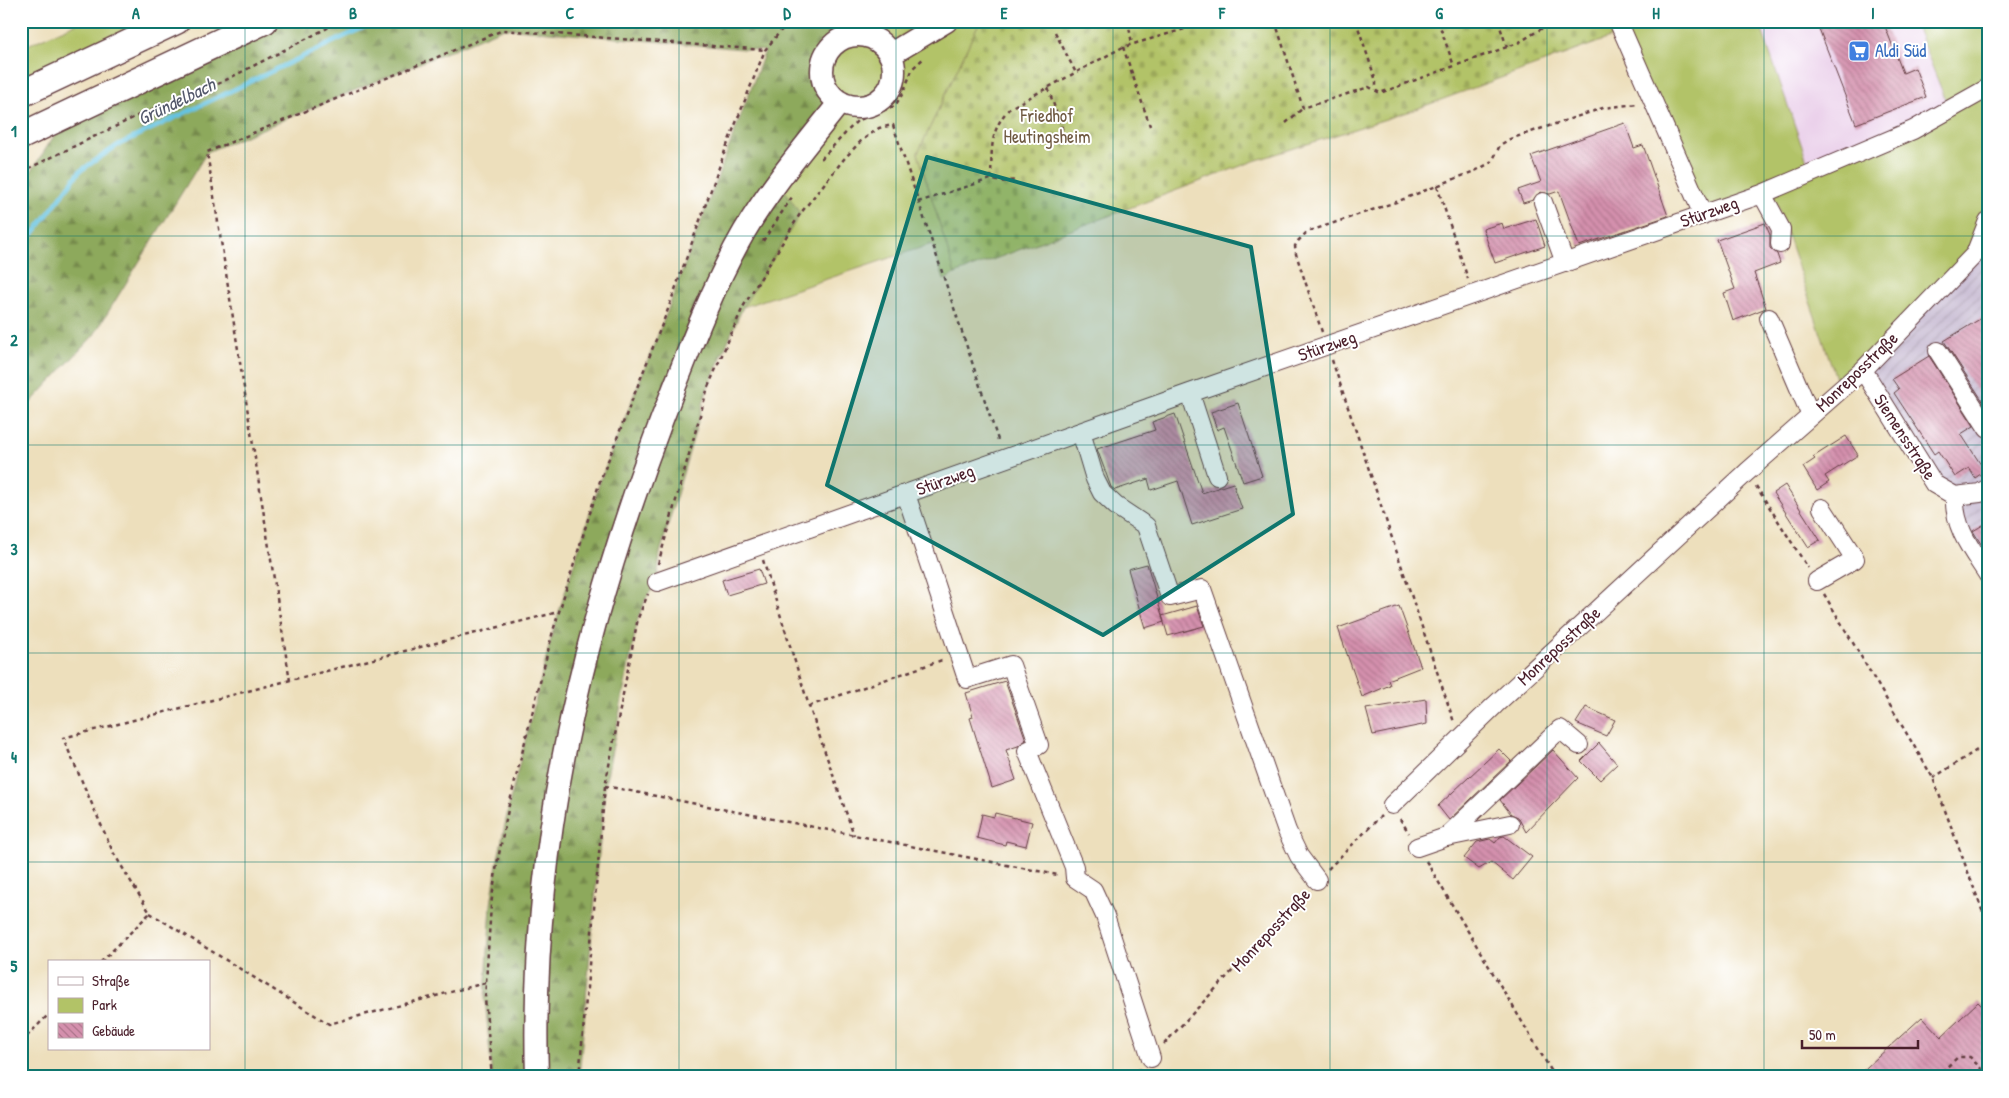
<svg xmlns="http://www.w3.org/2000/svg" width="2009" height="1098" font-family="'Patrick Hand',sans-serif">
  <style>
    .built { fill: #ebd1eb }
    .industrial { fill: url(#industrial-furrows) }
    .green { fill: #b2c367; stroke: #7e7149 }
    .forest { fill: url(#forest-firs); stroke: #6c6444 }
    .cemetery { fill: url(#cemetery-stones); stroke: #7e7149 }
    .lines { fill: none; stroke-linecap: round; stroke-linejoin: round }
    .stream { stroke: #64c3e2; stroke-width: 4.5 }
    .building { fill: url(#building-back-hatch) }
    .minor-casing { stroke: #623c41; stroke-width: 20 }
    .major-casing { stroke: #623c41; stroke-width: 25 }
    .highway-casing { stroke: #623c41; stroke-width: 29 }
    .path { stroke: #623c41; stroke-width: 2.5; stroke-dasharray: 4 4; stroke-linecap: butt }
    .minor { stroke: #fff; stroke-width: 18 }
    .major { stroke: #fff; stroke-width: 22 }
    .highway { stroke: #fff; stroke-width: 26 }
    .marked { fill: #0f766e; fill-opacity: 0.2; stroke: #0f766e; stroke-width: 4; stroke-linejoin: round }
    .grid { fill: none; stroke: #0f766e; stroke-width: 1; stroke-opacity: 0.55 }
    .labels { text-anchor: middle; stroke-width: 4; stroke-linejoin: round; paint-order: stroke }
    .shop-label { font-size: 18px; fill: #366cbe; stroke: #fff; text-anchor: start }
    .park-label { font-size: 18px; fill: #6e5840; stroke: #fff }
    .street-label { font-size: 18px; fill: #4a1f2b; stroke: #fff }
    .water-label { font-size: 19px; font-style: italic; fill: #53586b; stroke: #fff }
    .neatline { fill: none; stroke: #0f766e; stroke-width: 2 }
    .grid-label { font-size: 16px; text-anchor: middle; font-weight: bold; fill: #0f766e }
  </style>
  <defs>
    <pattern id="industrial-furrows" width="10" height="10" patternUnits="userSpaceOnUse" patternTransform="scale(1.25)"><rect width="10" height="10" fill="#cbbfd5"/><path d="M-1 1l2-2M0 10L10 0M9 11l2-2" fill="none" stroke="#b0a4b7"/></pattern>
    <pattern id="forest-firs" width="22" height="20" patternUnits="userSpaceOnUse" patternTransform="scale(1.25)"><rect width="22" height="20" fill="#8da95c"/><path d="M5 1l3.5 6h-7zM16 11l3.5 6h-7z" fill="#75894c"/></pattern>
    <pattern id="cemetery-stones" width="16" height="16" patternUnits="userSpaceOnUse" patternTransform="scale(1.25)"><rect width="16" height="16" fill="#b2c367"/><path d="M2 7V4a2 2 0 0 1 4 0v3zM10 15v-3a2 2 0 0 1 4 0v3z" fill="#9ba75a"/></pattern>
    <pattern id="building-back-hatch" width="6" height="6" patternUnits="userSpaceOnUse" patternTransform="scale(1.25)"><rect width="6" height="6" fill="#d490ad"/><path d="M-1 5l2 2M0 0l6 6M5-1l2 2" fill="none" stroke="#ae758d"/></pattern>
  </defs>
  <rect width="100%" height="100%" fill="#fff"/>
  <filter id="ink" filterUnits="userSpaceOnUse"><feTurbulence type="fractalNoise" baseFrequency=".02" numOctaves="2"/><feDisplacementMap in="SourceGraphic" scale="10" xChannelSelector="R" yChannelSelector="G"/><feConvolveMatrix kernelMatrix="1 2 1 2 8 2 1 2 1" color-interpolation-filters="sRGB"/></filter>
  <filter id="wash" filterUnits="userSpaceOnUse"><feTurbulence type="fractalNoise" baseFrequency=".0096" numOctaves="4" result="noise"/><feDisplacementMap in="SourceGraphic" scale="20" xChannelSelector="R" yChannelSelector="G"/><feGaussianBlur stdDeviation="1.12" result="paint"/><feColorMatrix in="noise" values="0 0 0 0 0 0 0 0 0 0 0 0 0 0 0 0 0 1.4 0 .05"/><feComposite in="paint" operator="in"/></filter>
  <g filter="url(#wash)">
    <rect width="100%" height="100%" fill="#eddfbc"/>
    <path class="built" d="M1759,21h155l36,90 -138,63z"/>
    <path class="industrial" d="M1988,221v354l-34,-63 -20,-28 -71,-114z"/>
    <path class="green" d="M82,21h94l-155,73v-46z
      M835,21h151l-8,4 -60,128 37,121 -11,6 -12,-36 -189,63 57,-93 -22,-34 53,-85c-14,-22 -10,-44 13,-58z
      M1618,21h141l52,152 139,-62 -36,-90h74v200l-13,33 -135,136 -68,-200 -69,25z"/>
    <path class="forest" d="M264,21h571l9,16c-27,17 -28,45 -4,65l-62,78 22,34 -57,93 -35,80 -48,166 -3,29 -11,16 -8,20 -33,168 -26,291h-87l-7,-79 6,-93 6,-41 12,-59 44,-174 47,-150 67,-169 98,-261 -261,-23 -297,124 -113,183 -73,78v-226l48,-74z"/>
    <path class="cemetery" d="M986,21h626l3,15 -207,76 -154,49 -299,113 -37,-121 60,-128z"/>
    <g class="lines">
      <path class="stream" d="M21,250l59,-79 38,-26 259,-124"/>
    </g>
    <g id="blocks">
      <path class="building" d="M1816,21h67l20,52 12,-5 11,29 -70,27z
        M1625,123l9,25 9,-3 25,71 -89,30 -20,-55 -9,3 -10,-2 -7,8 -10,3 -5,-13 23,-8 -10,-26z
        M1536,219l9,27 -50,17 -12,-34 19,-6 2,6z
        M1765,223l5,12v13l7,6 3,9 -26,10 12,35 -33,13 -9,-28 11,-4 -18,-49z
        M1988,314v95l-44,-68z
        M1929,356l45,70 -13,8 24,37 -10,7 -6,-10 -14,9 -17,-26 -4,3 -40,-61 5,-4 -7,-10z
        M1238,403l24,73 -19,6 -19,-55 -7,3 -6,-18z
        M1175,414l27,79 31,-10 9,26 -50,16 -14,-44 -27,9 -3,-11 -33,11 -4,-3 -14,-38 58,-19 -3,-8z
        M1846,436l12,19 -33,21 4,6 -12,8 -14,-23 12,-8 -2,-2z
        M1785,485l35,55 -12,7 -35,-54z
        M1988,522v33l-15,-24z
        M1147,564l17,58 -19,6 -17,-59z
        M759,569l5,15 -37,11 -5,-15z
        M1197,606l7,20 -36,10 -6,-20z
        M1399,606l22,61 -33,13 2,5 -28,12 -24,-69z
        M1005,681l21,59 -8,6 -12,4 10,30 -24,8 -22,-70 3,-1 -7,-24z
        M1426,699l1,25 -54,11 -7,-26z
        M1586,707l29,13 -9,16 -30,-13z
        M1599,743l18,21 -17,16 -19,-19z
        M1499,749l12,12 -62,59 -11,-14z
        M1553,750l25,28 -52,54 -8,-15 -7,-3 -11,-14z
        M995,813l37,9 -6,24 -20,-5 -1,4 -28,-7 5,-24 12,3z
        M1504,836l28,21 -19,23 -22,-18 -12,7 -15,-11 13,-16 13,-3 5,4 5,-6z
        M1978,1002l10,10v65h-132l66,-60 19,20z"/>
    </g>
  </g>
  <g filter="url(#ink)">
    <use href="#blocks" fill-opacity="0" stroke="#623c41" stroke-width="1"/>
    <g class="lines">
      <g class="minor-casing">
        <path id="minor" d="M1618,21l85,194
          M1762,194l19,35 -1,15
          M1543,202l22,61
          M1769,318l42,98
          M1938,351l50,78
          M1863,370l71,114 21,12 25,-3 8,-5
          M1190,393l27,83
          M1081,432l14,47 7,14 14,13 30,20 24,71 32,-8 85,242 12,25 18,24
          M906,494l61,185 44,-14 28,80 -12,6 47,116 1,11 18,12 12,26 46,142
          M1955,496c-2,31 17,54 33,79
          M1817,581l38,-22 -33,-51
          M657,582l533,-189 572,-199 151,-64 75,-42
          M1392,805l103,-100 252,-233 116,-102 112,-116 13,-33
          M1447,837l63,-13
          M1417,847l29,-10 114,-108 19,16"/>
      </g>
      <g class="major-casing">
        <path id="major" d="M822 71a36 36 0 1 1 72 0a36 36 0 1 1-72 0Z
          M891,54l55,-33
          M537,1077c-7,-231 44,-444 125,-658 25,-63 48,-128 82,-187 27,-46 63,-88 96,-130"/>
      </g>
      <g class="highway-casing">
        <path id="highway" d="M21,94l155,-73
          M21,136l243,-115"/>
      </g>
      <path class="path" d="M721,21l62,7
        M1128,21l4,23
        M1275,21l28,87 66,-21 11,6 138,-50 36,-22
        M1356,21l20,60v9
        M1438,21l16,45
        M1498,21l9,26
        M1055,32l21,41
        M1123,47l27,79
        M1048,88l18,52
        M1286,123l17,-15
        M821,159l36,-38 38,-15 8,-13 10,-25 12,-11
        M21,172l116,-56 57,-25 24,-7 123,-63
        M991,179c1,-29 -2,-49 19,-71l113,-61 89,-26
        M1437,186l31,93
        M918,202l73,-23 9,3 17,-2
        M763,241l29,-44
        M1322,332l-26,-78 -1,-8 3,-5 9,-9 89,-30 81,-32 15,-8 8,-17 10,-6 93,-31 34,-4
        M1332,360l122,362
        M1756,486l52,82
        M763,560l46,146 45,129
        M658,564l50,-177 35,-80 57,-93 44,-55 17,-18 18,-13 14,-3 106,318
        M1824,594l109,184 55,148
        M290,681l-83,-529 296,-122 262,20
        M809,706l136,-47
        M1933,778l55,-35
        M605,786l453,89
        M1400,819l9,14
        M1426,861l129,216
        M1328,869l53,-53
        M150,913l179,111 156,-41
        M101,962l49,-49 -37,-61 -50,-114 495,-126
        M21,1042l28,-28
        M1164,1044l143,-153
        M492,1077l-7,-79 6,-93 6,-41 12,-59 44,-174 47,-150 67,-169 59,-164 39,-98 18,-22 9,-7
        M579,1077l26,-291 33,-168 10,-24
        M1132,1077l8,-8
        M1936,1077l22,-20h12l18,19"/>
      <use href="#minor" class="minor"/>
      <use href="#major" class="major"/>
      <use href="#highway" class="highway"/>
    </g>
  </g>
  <path class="marked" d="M927,157l324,90 42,267 -190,121 -276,-150z"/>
  <path class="grid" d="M245,21v1056M462,21v1056M679,21v1056M896,21v1056M1113,21v1056M1330,21v1056M1547,21v1056M1764,21v1056M21,236h1967M21,445h1967M21,653h1967M21,862h1967"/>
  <defs>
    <g id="supermarket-square" transform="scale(1.125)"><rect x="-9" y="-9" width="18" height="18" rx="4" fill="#3f7fe0" stroke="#fff"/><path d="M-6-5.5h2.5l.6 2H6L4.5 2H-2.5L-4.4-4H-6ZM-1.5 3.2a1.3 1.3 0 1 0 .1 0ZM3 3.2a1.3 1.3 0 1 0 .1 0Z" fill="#fff"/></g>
  </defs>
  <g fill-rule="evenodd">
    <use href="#supermarket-square" x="1859" y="51"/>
  </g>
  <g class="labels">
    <g class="shop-label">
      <text x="1875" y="57">Aldi Süd</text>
    </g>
    <g class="park-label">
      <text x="1047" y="122">Friedhof<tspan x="1047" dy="21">Heutingsheim</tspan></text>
    </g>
    <g class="street-label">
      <text transform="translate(1709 212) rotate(-20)" y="6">Stürzweg</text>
      <text transform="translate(1327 346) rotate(-19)" y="6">Stürzweg</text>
      <text transform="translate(1857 372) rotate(-44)" y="6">Monreposstraße</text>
      <text transform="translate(1905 437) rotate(57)" y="6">Siemensstraße</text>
      <text transform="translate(945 480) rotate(-20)" y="6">Stürzweg</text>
      <text transform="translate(1559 646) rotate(-43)" y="6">Monreposstraße</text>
      <text transform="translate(1271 930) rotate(-47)" y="6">Monreposstraße</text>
    </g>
    <g class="water-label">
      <text transform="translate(176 101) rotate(-26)" y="7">Gründelbach</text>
    </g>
  </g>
  <rect width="2009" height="1098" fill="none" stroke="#fff" stroke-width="55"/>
  <rect x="48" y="960" width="162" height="90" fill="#ffffff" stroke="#b7a5aa"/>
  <rect x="58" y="977" width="25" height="8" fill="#ffffff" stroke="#b7a5aa"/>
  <text x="92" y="986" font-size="15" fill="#4a1f2b">Straße</text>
  <rect x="58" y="998" width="25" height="15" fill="#b2c367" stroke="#b7a5aa"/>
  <text x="92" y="1010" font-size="15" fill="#4a1f2b">Park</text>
  <rect x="58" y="1023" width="25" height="15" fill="url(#building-back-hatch)" stroke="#b7a5aa"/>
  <text x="92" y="1036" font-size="15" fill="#4a1f2b">Gebäude</text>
  <path d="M1802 1040v8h116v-8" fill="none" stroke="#4a1f2b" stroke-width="2.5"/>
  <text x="1809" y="1040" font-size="15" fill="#4a1f2b" stroke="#ffffff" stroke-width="4" paint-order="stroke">50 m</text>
  <rect x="28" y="28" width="1954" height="1042" class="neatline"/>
  <g class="grid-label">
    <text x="136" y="19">A</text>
    <text x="353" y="19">B</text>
    <text x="570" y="19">C</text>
    <text x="787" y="19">D</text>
    <text x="1004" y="19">E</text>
    <text x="1222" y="19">F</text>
    <text x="1439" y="19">G</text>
    <text x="1656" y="19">H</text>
    <text x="1873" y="19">I</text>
    <text x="14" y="137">1</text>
    <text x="14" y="346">2</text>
    <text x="14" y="555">3</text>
    <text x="14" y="763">4</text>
    <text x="14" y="972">5</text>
  </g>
</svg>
